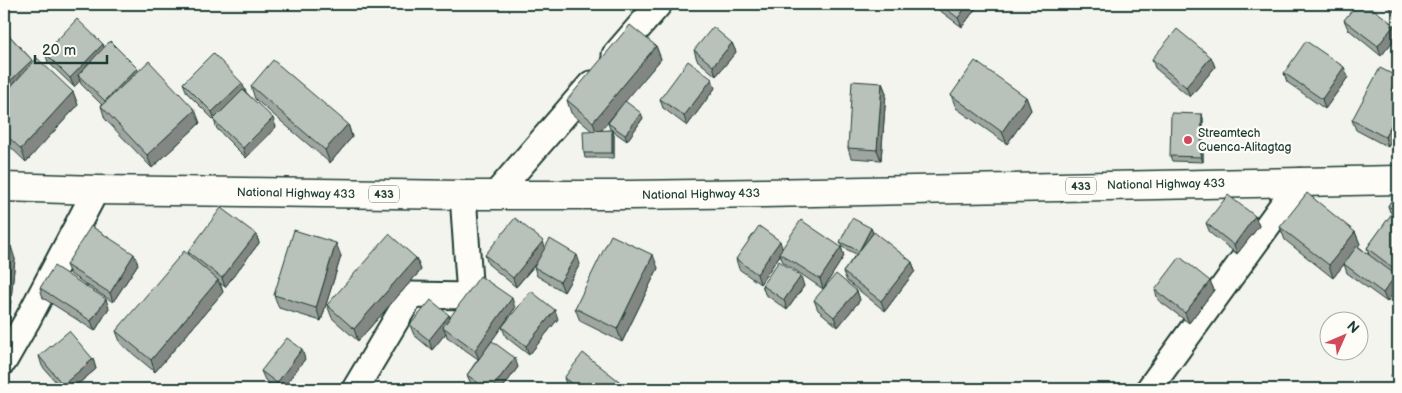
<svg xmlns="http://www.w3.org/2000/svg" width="1402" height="393" font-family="'Balsamiq Sans',sans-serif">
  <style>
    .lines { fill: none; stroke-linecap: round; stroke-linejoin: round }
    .minor-casing { stroke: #1f3d34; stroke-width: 29 }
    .major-casing { stroke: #1f3d34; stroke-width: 31 }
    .minor { stroke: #fdfcf7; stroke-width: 25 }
    .major { stroke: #fdfcf7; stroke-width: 28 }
    .wall { fill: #9fa6a1; stroke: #1f3d34 }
    .shaded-wall { fill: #828783; stroke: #1f3d34 }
    .building { fill: #b9c1bb; stroke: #1f3d34 }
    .poi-dot { fill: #d1495b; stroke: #fdfcf7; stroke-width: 2 }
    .labels { text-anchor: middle; stroke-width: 4.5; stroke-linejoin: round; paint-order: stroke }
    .shield { fill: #fdfcf7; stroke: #62766e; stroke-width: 1 }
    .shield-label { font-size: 11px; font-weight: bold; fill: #1f3d34 }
    .poi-label { font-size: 12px; fill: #1f3d34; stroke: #fdfcf7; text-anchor: start }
    .street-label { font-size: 12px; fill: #1f3d34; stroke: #fdfcf7 }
  </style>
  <rect width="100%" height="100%" fill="#f4f4ef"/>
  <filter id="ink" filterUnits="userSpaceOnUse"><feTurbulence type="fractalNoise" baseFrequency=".02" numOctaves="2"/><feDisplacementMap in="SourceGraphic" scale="10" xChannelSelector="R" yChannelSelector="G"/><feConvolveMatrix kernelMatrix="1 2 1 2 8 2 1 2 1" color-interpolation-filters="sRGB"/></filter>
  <g filter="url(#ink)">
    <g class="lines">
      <g class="minor-casing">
        <path id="minor" d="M615,55l44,-51
          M495,195l96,-111
          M4,361l24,-42 68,-129
          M355,389l56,-94 59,1 -7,-101
          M1149,389l151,-208"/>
      </g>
      <g class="major-casing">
        <path id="major" d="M4,187l92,3 367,5h167l134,-2 634,-13"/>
      </g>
      <use href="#minor" class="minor"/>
      <use href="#major" class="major"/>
    </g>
    <path class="wall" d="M931,4h48l-17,23z
      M1385,4h13v11z
      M1344,20l54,15 -17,21 -33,-27z
      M4,30l28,30 1,2 40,30 5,13 -52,57 -22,-21z
      M732,43l4,9 -20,24 -19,-16 -3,-10z
      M103,44l1,3 34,24 62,52 -48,45 -47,-49 -4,-13 1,-1 -21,-21 -1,-3 -6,6 -26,-25 -3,-9z
      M656,46l5,13 -36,42 18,17 -16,23 -17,-12 -2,-6 9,-12 -16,20 11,-1 2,5v23h-29l-1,-5 8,-22 -21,-18 -4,-13z
      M1211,57l4,10 -25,30 -35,-29 -3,-9z
      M1284,73l64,4 -23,32 -38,-27z
      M183,83l63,9 30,35 -30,31 -29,-29 -3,-9 -27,-27z
      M882,83l4,10 -5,67 -30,-2 -3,-10z
      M251,86l97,38 4,13 -22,26 -75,-64z
      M715,88l-28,38 -24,-18 -3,-9z
      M1398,94v33l-10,20 -32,-17 -4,-10z
      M951,95l75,2 5,13 -24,34 -51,-36z
      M1202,114l1,5v43l-31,-1 -2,-5z
      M1398,190v88h-1l1,2v7l-11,15 -40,-29 -3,-9 -11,14 -48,-38 -5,-13 75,5 5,12 -2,2 11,9 -2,-7 26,-35 -3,-1 -2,-6z
      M1255,216l4,10 -22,28 -27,-21 -4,-10z
      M871,228l2,5 39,29 3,9 -30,40 -38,-30 -4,-9 13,-18 -14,-7 -2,-5z
      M256,234l3,9 -34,44 -5,-4 3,9 -68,80 -34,-28 -5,-13 73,-76 -1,-3z
      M4,245l11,14 -8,80 -3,-1z
      M841,247l3,9 -21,33 -40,-27 -3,-7 -20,29 -21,-15 -3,-10 46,-11z
      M545,248l35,16 -16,28 -27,-16 -3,-9 2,-3 -20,23 -28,-23 -3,-9z
      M341,256l-20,65 -42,-13 -5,-13z
      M416,258l5,12 -63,71 -26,-23 -5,-13z
      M138,264l-25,38 -43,-28 -4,-9z
      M658,268l-36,74 -42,-21 -5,-13z
      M1210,281l4,9 -25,33 -31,-23 -3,-10z
      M762,285l42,1 -17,24 -22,-16z
      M40,288l69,20 -14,23 -52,-33z
      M857,291l3,9 -22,27 -20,-17 -4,-10z
      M515,308l-25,35 28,24 -16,22h-24l-7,-5 -4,-9 11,-16 -31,-22 -1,-4 -14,17 -18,-15 -4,-10 39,-10 1,3z
      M558,319l-29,36 -23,-18 -4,-10z
      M39,356l54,3 3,10 -24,20h-10l-20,-23z
      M305,359l-23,30h-6l-11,-9 -4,-9z
      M1398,366v23l-4,-3 -3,-10z
      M564,378l58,11h-52l-3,-2z"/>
    <path class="shaded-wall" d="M968,4h11l-17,23 -4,-9z
      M1394,25l4,10 -17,21 -3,-10z
      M732,43l4,9 -20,24 -3,-10z
      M103,44l3,10 -28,21 2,6 -6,6 -4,-9z
      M656,46l5,13 -64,76 -4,-13z
      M1211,57l4,10 -25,30 -4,-10z
      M32,60l3,9 -28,28 -3,-10z
      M1344,67l4,10 -23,32 -3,-10z
      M137,68l4,9 -33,34 -3,-10z
      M1398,77v15l-4,8 -3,-10z
      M712,79l3,9 -28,38 -3,-10z
      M242,83l4,9 -30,30 -4,-10z
      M882,83l4,10 -5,67 -4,-10z
      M73,92l5,13 -52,57 -5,-13z
      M1026,97l5,13 -24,34 -5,-12z
      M195,110l5,13 -48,45 -5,-13z
      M1398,111v16l-10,20 -3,-10z
      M641,113l2,5 -16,23 -2,-6z
      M1202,114l1,5v43l-2,-5z
      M273,118l3,9 -30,31 -3,-10z
      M348,124l4,13 -22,26 -5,-13z
      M612,130l2,5v23l-2,-5z
      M1255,216l4,10 -22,28 -3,-9z
      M871,228l2,5 -14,19z
      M1355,232l5,12 -27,34 -4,-13z
      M256,234l3,9 -34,44 -3,-9z
      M543,241l3,10 -30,36 -3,-9z
      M780,241l3,10 -4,2 1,2 -20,29 -3,-10z
      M336,243l5,13 -20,65 -5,-13z
      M11,246l4,13 -8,80 -3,-9v-18z
      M841,247l3,9 -21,33 -3,-10z
      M134,254l4,10 -25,38 -3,-9z
      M577,255l3,9 -16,28 -4,-10z
      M653,255l5,13 -36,74 -5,-13z
      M416,258l5,12 -63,71 -4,-12z
      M912,262l3,9 -30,40 -4,-10z
      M1396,275l2,5v7l-11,15 -4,-9z
      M801,276l3,10 -17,24 -3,-10z
      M218,280l5,12 -68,80 -4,-12z
      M1210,281l4,9 -25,33 -4,-10z
      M857,291l3,9 -22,27 -4,-10z
      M512,298l3,10 -36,51 -4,-9z
      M106,299l3,9 -14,23 -4,-10z
      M555,310l3,9 -29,36 -3,-9z
      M449,315l4,10 -10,2 3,6 -14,17 -3,-10z
      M302,349l3,10 -23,30h-3l-2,-6z
      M515,358l3,9 -16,22h-11z
      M93,359l3,10 -24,20h-8l-1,-4z
      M619,381l3,8h-9z"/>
    <path class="building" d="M940,4h28l-10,14z
      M1357,4h10l27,21 -16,21 -34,-26z
      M1392,4h6v5z
      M77,19l26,25 -33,34 -25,-25z
      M630,25l26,21 -63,76 -26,-22z
      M713,27l19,16 -19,23 -19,-16z
      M1177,29l34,28 -25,30 -34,-28z
      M4,30l28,30 -28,27z
      M110,41l27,27 -32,33 -27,-26z
      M1306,41l38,26 -22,32 -38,-26z
      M213,53l29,30 -30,29 -29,-29z
      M37,58l36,34 -52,57 -17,-16v-39z
      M273,60l75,64 -23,26 -74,-64z
      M149,61l46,49 -48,45 -46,-49z
      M688,61l24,18 -28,37 -24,-17z
      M975,61l51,36 -24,35 -51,-37z
      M1380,68l18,9 -7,13 7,4v17l-13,26 -33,-17z
      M852,81l30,2 -5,67 -29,-2z
      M243,90l30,28 -30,30 -30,-28z
      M625,101l16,12 -16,22 -17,-12z
      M1171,113l31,1 -1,43 -31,-1z
      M612,130v23h-28l-1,-22z
      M1398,190v22l-10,-6z
      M1307,193l48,39 -26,33 -49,-38z
      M1228,195l27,21 -21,29 -28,-22z
      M221,208l35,26 -34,44 -34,-26z
      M1395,209l3,3v56l-2,2 -29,-22z
      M515,218l28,23 -30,37 -28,-23z
      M852,218l19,10 -12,23 -19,-9z
      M801,220l40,27 -21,32 -41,-26z
      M91,226l43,28 -24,39 -44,-28z
      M759,226l21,15 -23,33 -21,-15z
      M294,230l42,13 -20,65 -42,-13z
      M874,232l38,30 -31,39 -38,-29z
      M389,234l27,24 -62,71 -27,-24z
      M611,235l42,20 -36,74 -42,-21z
      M550,239l27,16 -17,27 -26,-15z
      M4,245l7,1 -7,66z
      M1357,246l39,29 -13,18 -39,-29z
      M184,251l34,29 -67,80 -35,-29z
      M1180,257l30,24 -25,32 -30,-23z
      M779,261l22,15 -17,24 -22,-15z
      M54,266l52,33 -15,22 -51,-33z
      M836,274l21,17 -23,26 -20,-17z
      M480,276l32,22 -37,52 -32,-23z
      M531,291l24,19 -29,36 -24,-19z
      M431,300l18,15 -20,25 -19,-15z
      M69,331l24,28 -30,26 -24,-29z
      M287,338l15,11 -25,34 -16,-12z
      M492,341l23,17 -24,31h-4l-20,-14z
      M583,353l36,28 -6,8h-34l-15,-11z
      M1398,366v15l-7,-5z"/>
  </g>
  <circle class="poi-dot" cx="1188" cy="140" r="5"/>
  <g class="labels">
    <g class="shield">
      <rect x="1066" y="177.5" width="30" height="17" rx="4"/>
      <rect x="369" y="185.5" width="30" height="17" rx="4"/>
    </g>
    <g class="shield-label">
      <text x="1081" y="190">433</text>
      <text x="384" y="198">433</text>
    </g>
    <g class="poi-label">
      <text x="1198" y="137">Streamtech<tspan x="1198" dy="14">Cuenca-Alitagtag</tspan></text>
    </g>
    <g class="street-label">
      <text transform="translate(1166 184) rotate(-1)" y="4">National Highway 433</text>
      <text transform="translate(296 193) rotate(1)" y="4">National Highway 433</text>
      <text transform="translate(701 194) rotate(-1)" y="4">National Highway 433</text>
    </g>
  </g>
  <rect width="1402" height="393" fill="none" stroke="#fdfcf7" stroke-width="20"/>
  <rect x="10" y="10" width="1382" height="373" fill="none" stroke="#1f3d34" stroke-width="2" filter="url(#ink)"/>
  <g transform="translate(1344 336) rotate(45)"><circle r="24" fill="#fdfcf7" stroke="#a4b0a9"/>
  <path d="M0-4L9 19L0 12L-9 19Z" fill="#d1495b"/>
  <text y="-8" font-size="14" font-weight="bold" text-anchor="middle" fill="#1f3d34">N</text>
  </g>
  <path d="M35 55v8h72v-8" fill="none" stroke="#1f3d34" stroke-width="2.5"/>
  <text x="42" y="55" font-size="15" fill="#1f3d34" stroke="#fdfcf7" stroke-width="4" paint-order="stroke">20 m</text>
</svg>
